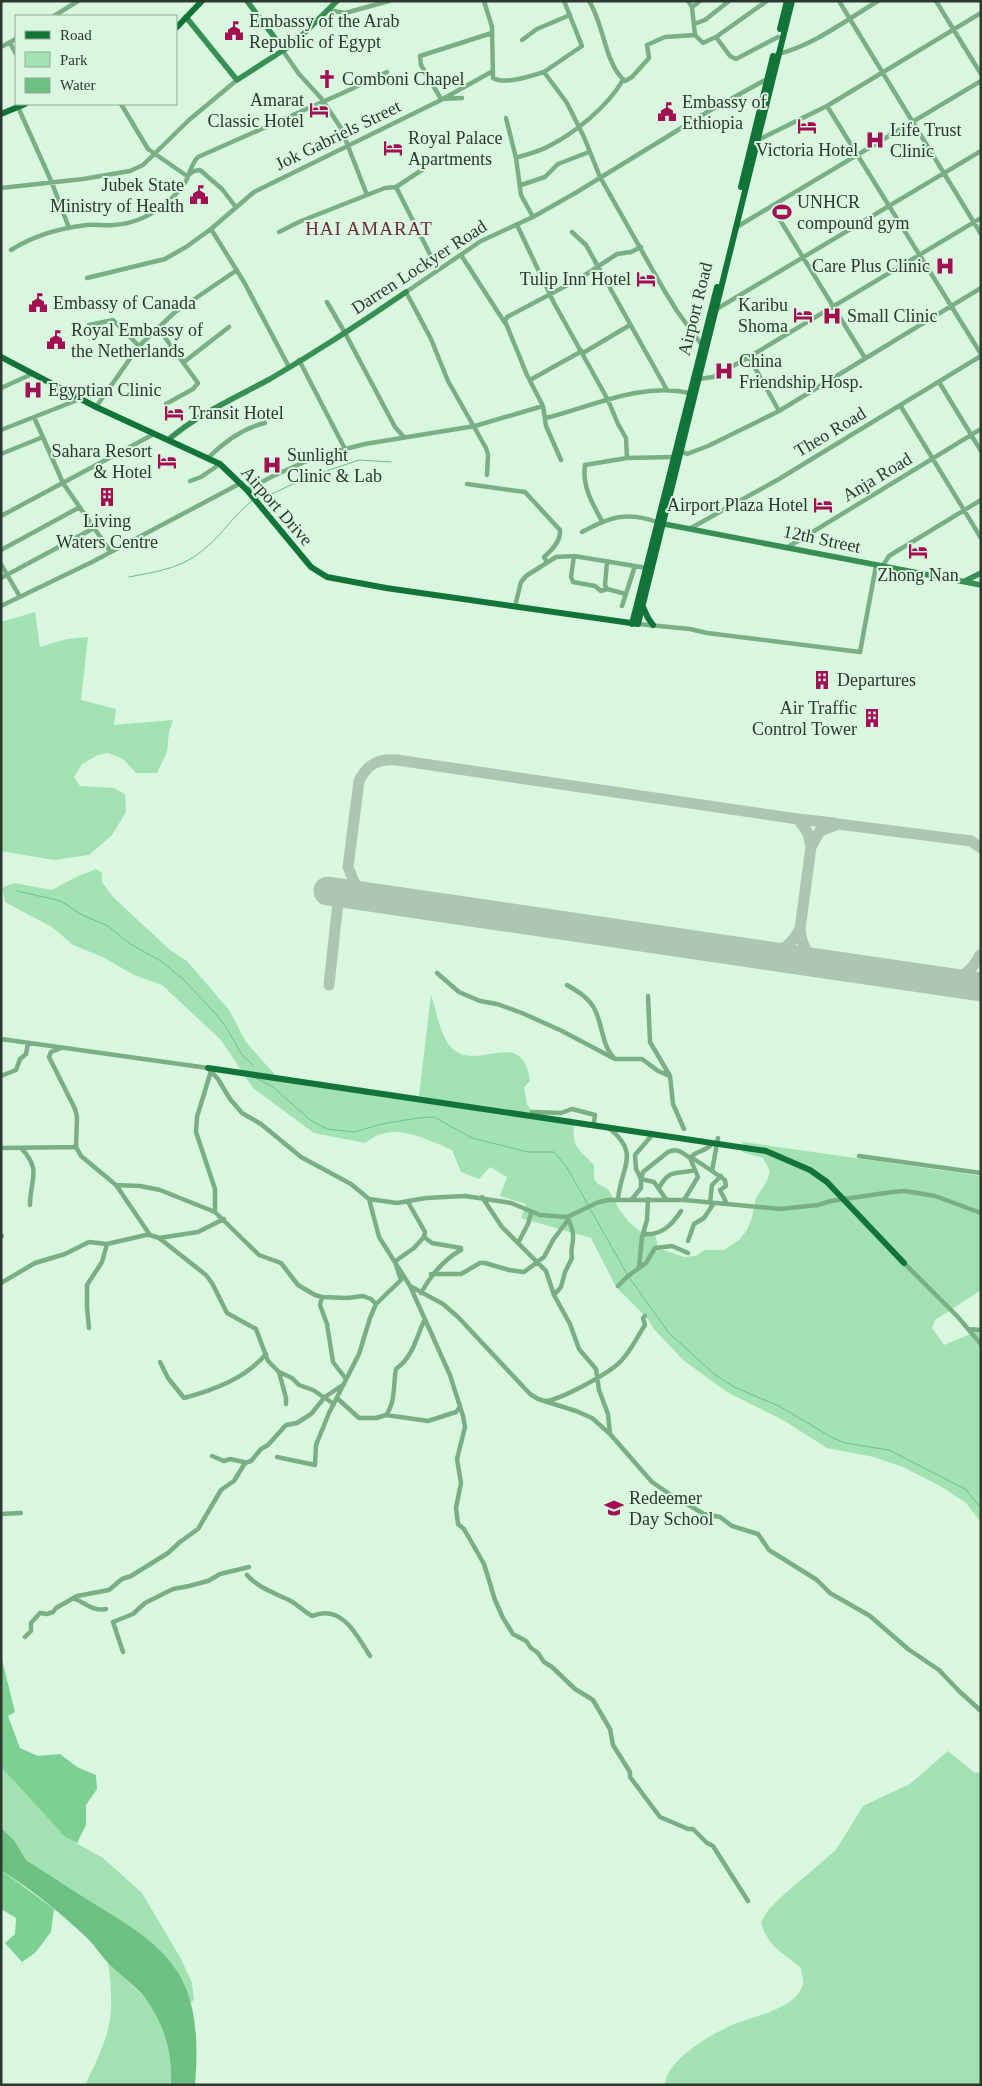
<svg xmlns="http://www.w3.org/2000/svg" width="982" height="2086" font-family="'Times New Roman',serif">
  <style>
    .green { fill: #a2e1b1 }
    .forest { fill: #7cd192 }
    .water { fill: #6bc082 }
    .lines { fill: none; stroke-linecap: round; stroke-linejoin: round }
    .stream { stroke: #6bc082; stroke-width: 1 }
    .taxiway { stroke: #adc6b2; stroke-width: 11 }
    .runway { stroke: #adc6b2; stroke-width: 29 }
    .street { stroke: #7aaf86; stroke-width: 4.5 }
    .secondary { stroke: #378f54; stroke-width: 5.5 }
    .primary { stroke: #13743a; stroke-width: 6 }
    .labels { text-anchor: middle; stroke-width: 4; stroke-linejoin: round; paint-order: stroke }
    .poi-label { font-size: 18px; fill: #2d382f; stroke: #d9f6df; text-anchor: start }
    .street-label { font-size: 18px; fill: #2d382f; stroke: #d9f6df }
    .neighbourhood-label { font-size: 19px; letter-spacing: 1px; fill: #6f2b42; stroke: #d9f6df }
  </style>
  <rect width="100%" height="100%" fill="#d9f6df"/>
  <path class="green" d="M35,612l5,35 27,-8 21,-2 -7,63 35,9 -2,16 59,-5 -4,12 -2,20 -10,21h-21l-13,-14 -15,-6 -10,2 -16,9 -8,13 6,9 34,2 11,6 1,18 -14,23 -23,20 -35,5 -53,-9v-229z
    M96,869l6,4v9l11,15 57,53 17,11 42,49 17,32 29,33 144,21 12,-101c6,16 8,38 19,51 25,30 72,-23 80,35l-6,6 3,18 7,8 40,6c-2,29 2,27 20,46v14l4,5 10,5 11,20 10,13 12,10 5,-1 9,3 3,14 26,9 11,-1 10,-6h19l15,-10 8,-10 5,-12 4,-20 11,-17 3,-10 -7,-13 -21,-6 1,-10 238,34v114l-46,30 -3,8 12,17 34,-14 3,3v188l-15,-19 -24,-16 -39,-20 -29,-10 -47,-9 -44,-28 -56,-28 -44,-32 -29,-31 -6,-10 -32,-32 -25,-49 -70,-20 5,-14 -26,-8 7,-19 -17,-10 -11,12 -18,-7 -9,-22c-28,-12 -60,-30 -87,-7l-51,-10 -61,-45 -32,-48 -59,-55 -28,-10 -31,-18 -30,-12 -21,-18 -47,-25 -3,-14 12,-5 38,7 22,-12z
    M948,1751l27,22 6,-1v313h-316c1,-24 43,-49 63,-58 20,-10 69,-17 75,-43 1,-4 -2,-11 -2,-16 -18,-15 -34,-22 -40,-46l8,-13 12,-12 55,-47 27,-44 47,-22z
    M1,1767l64,70 38,21 39,35 39,66 11,24 2,16 -4,6c-9,-49 -56,-74 -94,-99 -23,-16 -47,-31 -70,-46l-12,-20 -13,-12z
    M108,1963c12,12 26,23 37,35 19,20 27,60 26,87h-86c6,-13 13,-26 18,-40 11,-26 9,-54 5,-82z"/>
  <path class="forest" d="M1,1656l14,56 -7,4 12,32 18,8 22,-2 17,13 19,8 1,14 -11,16v20l-9,18 -12,-6 -64,-70z
    M1,1870l53,39 -3,23 -16,21 -13,9 -17,-19 10,-9 1,-16 -15,-9z"/>
  <path class="water" d="M1,1828l13,12 12,20c16,10 32,21 48,31 36,24 84,46 106,85 18,32 18,74 15,109h-24c1,-28 -5,-56 -21,-80 -9,-16 -27,-27 -40,-40 -8,-8 -14,-18 -22,-26 -27,-26 -56,-49 -87,-69z"/>
  <g class="lines">
    <path class="stream" d="M257,498l10,-2 39,-18 53,-18 32,2
      M129,577c41,-8 60,-10 90,-42 11,-12 20,-24 33,-34
      M17,891l44,10 19,13 28,12 22,18 31,17 22,18 32,34 11,14 16,28 11,10
      M256,1078l17,9 37,33 17,9 27,3 28,-8 36,-6 16,-1 38,21 56,14h26l12,14 61,108
      M629,1277l39,55 46,42 20,13 45,19 54,32 12,5 44,7 76,39 16,19"/>
    <path class="taxiway" d="M798,819l36,4
      M811,847l9,-16 18,-7 133,17 10,7
      M367,897l-12,-13 -7,-17 11,-86c8,-17 20,-23 38,-21l401,59 10,14 3,14 -11,82c1,14 6,25 18,34
      M769,957c15,-7 23,-14 31,-28
      M950,983c14,-7 23,-14 30,-28
      M329,985l10,-92"/>
    <path class="runway" d="M328,891l653,96"/>
    <path class="street" d="M484,1l8,26 1,51c13,7 37,-2 51,-6
      M564,1l18,45 -38,26 23,31 17,34 16,40 64,113 13,21 24,33
      M589,1c15,23 16,64 36,80l7,-4 17,-19 -2,-13 18,-8 30,-2
      M688,1l4,6 3,28 8,8 13,-6 51,-36
      M839,1l142,233
      M936,1l45,73
      M692,7l8,-6
      M328,10l17,3 44,-12
      M54,16l24,-15
      M694,24l11,-4 24,-19
      M716,37l14,19 6,3 42,-22
      M522,40l15,-11 33,-14
      M10,43l6,11
      M1,47l15,-8
      M283,51l16,23 22,24 20,30 26,67
      M777,54c34,-7 71,-35 101,-53
      M462,98l-21,1 -20,-34 -1,-9 72,-23
      M121,104l27,45 39,27 7,-5 6,-1 22,19 13,17
      M827,106l154,248
      M18,107l34,76 17,45
      M506,118l10,40 5,37 12,22
      M758,140l69,-34 154,-93
      M516,158c11,-4 23,-6 33,-12 26,-13 59,-40 74,-66
      M521,185l24,-8 13,-13 31,-12
      M396,187l42,83
      M1,188l82,-9 47,-8 13,-6 46,-45 48,-40
      M772,207l93,151
      M517,225l37,78 54,97 10,24 8,14 1,20
      M735,228l246,-147
      M211,229l33,53 45,85
      M279,232l22,-11 84,-33 11,-1 26,-17
      M572,232l14,13 81,145
      M11,250c22,-14 49,-22 76,-25 8,-1 18,1 26,0 19,-1 35,-8 50,-19 9,-7 17,-16 23,-25 4,-8 5,-17 12,-24l147,-65 42,-20
      M461,255l44,68
      M87,278l78,-19 21,-12 25,-18 43,-37 187,-92 52,-29
      M327,302l18,31 50,94 9,10
      M715,310l266,-159
      M89,325l24,-5 26,26
      M158,328l40,55 -5,6 -27,15
      M583,353l47,-28
      M749,357l30,54
      M299,360l46,89
      M184,362l45,-35
      M699,379l14,-2 36,-20 232,-139
      M530,380l52,-29
      M939,382l42,69
      M1,388l31,-14
      M900,405l81,133
      M96,407l43,-61 35,-33 63,-43
      M34,417l29,66 47,68
      M546,418c47,-12 95,-36 144,-25
      M1,430l79,-31
      M681,451l6,3 21,-8 71,-35 202,-123
      M1,454l42,-17
      M208,458c16,-16 34,-30 57,-35
      M561,460l-15,-34 -3,-20 -16,-31 -22,-54 2,-4 72,-38 38,-25 14,-2 10,-5
      M487,475l1,-20 -2,-7 -38,-67 -17,-42 -25,-47 75,-51 52,-24 44,-25 132,-81 58,-32
      M190,481l11,-4 19,-13
      M467,484l58,8 35,38c1,11 -8,20 -16,27l3,5
      M247,490l26,-14 45,-20 47,-12 110,-18 68,-20
      M1,516l153,-82
      M602,521c-10,-18 -20,-35 -17,-56l42,-7 46,-1
      M691,528l88,-49 202,-123
      M582,532c27,-15 45,-21 75,-10
      M788,547l193,-118
      M1,550l79,-43
      M574,556l-3,21 2,5 22,4 6,5 6,-2 19,5
      M1,564l19,33
      M882,567l7,-11 92,-56
      M1,578l93,-50
      M607,589l-2,-4 2,-23
      M1,606l91,-44 149,-79
      M515,606l6,-24 5,-6 30,-19 18,-1 73,12
      M622,606l13,-40
      M638,624l52,5 17,4 153,19 16,-86
      M437,973l22,19 21,9 17,3 25,9 40,18 53,28
      M567,985c10,6 21,12 27,23 9,16 7,37 21,51h27l16,12 12,5
      M648,996l2,46 20,34 3,28 11,25
      M1,1039l207,29 10,11 12,20 12,14 19,11 40,33 50,27 18,15 10,38 31,49 33,18 15,13 72,77 8,5 38,12 16,7 18,16 42,48 19,13 33,19 16,3 12,9 26,8 11,16 48,30 13,13 40,23 38,33 31,21 20,21 22,20
      M59,1049l-8,3 -2,5 26,52 2,8 -1,30
      M211,1071l-14,46 -1,15 19,57v23
      M1,1076l15,-6 4,-11 6,-5 2,-11
      M532,1112l29,1 11,-4 23,6 -1,7
      M609,1128c32,26 12,38 9,71
      M653,1134l-18,21 1,14 5,10 13,3 12,17
      M718,1138l-6,33 13,9 1,6 -6,4 7,14
      M1,1148l75,-1 5,9 35,29 24,1 20,4 55,22 44,43 22,8 17,22 17,10 7,2 25,1 16,-2 8,3 5,5
      M22,1149c20,22 8,30 8,56
      M859,1156l122,17
      M691,1157l21,14
      M116,1185l34,50
      M659,1188c10,-20 18,-13 36,-18
      M482,1197l20,30 44,44 8,24 16,29 9,25 17,20 3,21 9,24 2,20
      M369,1199l28,4 29,-5 39,-2 46,7 29,12 27,2 32,-15 10,-2h75l96,9 38,-4 13,-4 61,-9 13,-1 30,5 46,17
      M632,1199l9,-11v-9l2,-7 25,-20c9,-5 15,1 22,6
      M684,1200l14,-23 -8,-19c5,-7 15,-6 22,-14
      M408,1202l17,30 -1,5
      M710,1203l2,-18 9,-9
      M643,1234c18,2 29,-9 38,-23
      M1,1236h1
      M159,1238l47,37 6,8 15,30 29,16 12,32 11,11 7,26v6
      M688,1241l6,-17 10,-6 10,-15
      M518,1243l10,-19 3,-11
      M904,1263l53,53 24,28
      M639,1268l3,-31 5,-17 1,-21
      M431,1274h30l19,-11h5l24,7 15,2 20,-15 9,-17 15,-20
      M1,1283l34,-20 30,-9 24,-12 18,2 39,-9h4l9,3 39,-6 26,-13
      M410,1286l40,89 13,41 2,11 -8,32 4,24 -5,25 2,16 6,5 20,35 11,36 8,18 10,16 13,7 5,7 7,5 6,9 8,5 23,22 18,11 17,29 3,16 17,27v5l30,40 28,12h5l14,14 6,3 35,55
      M618,1286l10,-10 18,-13 9,-15 17,-2 16,7
      M421,1293c10,-18 22,-33 40,-43
      M554,1295l7,-8 4,-15 7,-14c-2,-10 1,-11 1,-20 1,-7 -3,-14 -5,-20
      M322,1297l-2,8 7,19 6,38 13,17
      M89,1328l-2,-21v-22l15,-23 5,-18
      M968,1329l13,1
      M160,1362l8,16 16,20c30,-8 62,-20 82,-44
      M279,1372l13,6 7,7 14,5 21,14
      M337,1398l22,20h17l10,-3 42,6 28,-9 3,-4
      M546,1401c16,-2 64,-28 75,-40 10,-10 16,-24 24,-36l-2,-7 2,-2
      M386,1415c10,-13 7,-31 10,-46 17,-12 20,-31 28,-48
      M212,1456l12,5 6,-2 14,3
      M277,1457l38,8 1,-20 13,-32 30,-59 11,-36 6,-14 25,-24 -6,-18 2,-2 17,-12 10,-11 8,6 29,5
      M1,1514l20,-1
      M247,1575c10,12 27,18 42,25 8,4 14,11 23,16 30,-12 44,18 58,40
      M75,1599c10,4 19,13 31,10
      M25,1637l6,-6v-8l9,-10 7,1 6,-2 3,-4 21,-12 32,-6 13,-11 9,-3 37,-23 12,-11 18,-13 23,-39 13,-9 11,-18 6,-2 10,-12 7,-4 18,-20 11,-2 14,-9 14,-17 19,-13
      M123,1652l-10,-30 20,-8 12,-11 28,-14 16,-3 19,-5 12,-7 29,-7"/>
    <path class="secondary" d="M247,1l37,49
      M186,17l51,63 56,-36 44,-43
      M168,440c30,-26 67,-42 102,-61 46,-27 91,-56 136,-87
      M659,523l322,62
      M965,581l16,-8"/>
    <path class="primary" d="M176,28l26,-27
      M780,29l7,-28
      M1,114l24,-10
      M741,187l32,-131
      M1,357l95,50 124,57 27,26 64,77 16,10 59,11 252,36 154,-623
      M643,607l5,11 5,7
      M632,624l85,-337
      M208,1068l558,83 44,19 17,12 77,81"/>
  </g>
  <defs>
    <g id="civic-bare" transform="scale(1.5)"><path d="M-.6-6.5H3V-4.5H.6V-3L4-1V1h2V6H-6V1h2V-1L-.6-3ZM-1.2 2.5V6h2.4V2.5Z" fill="#a20f53" stroke="#d9f6df" stroke-width="2.5" paint-order="stroke"/></g>
    <g id="church-bare" transform="scale(1.5)"><path d="M-1.2-6h2.4v3.5h3.3v2.4h-3.3V6h-2.4V-.1h-3.3v-2.4h3.3Z" fill="#a20f53" stroke="#d9f6df" stroke-width="2.5" paint-order="stroke"/></g>
    <g id="hotel-bare" transform="scale(1.5)"><path d="M-6-4.5h1.5V1H6V5H4.5V3h-9V5H-6ZM-4 0a1.8 1.8 0 1 1 3.6 0ZM.5 0V-2.5h3Q6-2.5 6 0Z" fill="#a20f53" stroke="#d9f6df" stroke-width="2.5" paint-order="stroke"/></g>
    <g id="hospital-bare" transform="scale(1.5)"><path d="M-5-5h3v3.5h4V-5h3V5h-3V1.5h-4V5h-3Z" fill="#a20f53" stroke="#d9f6df" stroke-width="2.5" paint-order="stroke"/></g>
    <g id="stadium-bare" transform="scale(1.5)"><path d="M0-5a6.5 5 0 1 0 0 10a6.5 5 0 1 0 0-10ZM-3.5-1.8h7v3.6h-7Z" fill="#a20f53" stroke="#d9f6df" stroke-width="2.5" paint-order="stroke"/></g>
    <g id="building-bare" transform="scale(1.5)"><path d="M-4-6H4V6H1V3H-1V6H-4ZM-2.5-4.3h1.7v1.8h-1.7ZM.8-4.3h1.7v1.8H.8ZM-2.5-1h1.7V.8h-1.7ZM.8-1h1.7V.8H.8Z" fill="#a20f53" stroke="#d9f6df" stroke-width="2.5" paint-order="stroke"/></g>
    <g id="school-bare" transform="scale(1.5)"><path d="M0-5L7-2L0 1L-7-2ZM-4 1L0 2.5L4 1V4Q0 6-4 4Z" fill="#a20f53" stroke="#d9f6df" stroke-width="2.5" paint-order="stroke"/></g>
  </defs>
  <g fill-rule="evenodd">
    <use href="#civic-bare" x="234" y="31"/>
    <use href="#church-bare" x="327" y="79"/>
    <use href="#hotel-bare" x="319" y="110"/>
    <use href="#civic-bare" x="667" y="112"/>
    <use href="#hotel-bare" x="807" y="126"/>
    <use href="#hospital-bare" x="875" y="140"/>
    <use href="#hotel-bare" x="393" y="148"/>
    <use href="#civic-bare" x="199" y="195"/>
    <use href="#stadium-bare" x="782" y="212"/>
    <use href="#hospital-bare" x="945" y="266"/>
    <use href="#hotel-bare" x="646" y="279"/>
    <use href="#civic-bare" x="38" y="303"/>
    <use href="#hotel-bare" x="803" y="315"/>
    <use href="#hospital-bare" x="832" y="316"/>
    <use href="#civic-bare" x="56" y="340"/>
    <use href="#hospital-bare" x="724" y="371"/>
    <use href="#hospital-bare" x="33" y="390"/>
    <use href="#hotel-bare" x="174" y="413"/>
    <use href="#hotel-bare" x="167" y="461"/>
    <use href="#hospital-bare" x="272" y="465"/>
    <use href="#building-bare" x="107" y="497"/>
    <use href="#hotel-bare" x="823" y="505"/>
    <use href="#hotel-bare" x="918" y="551"/>
    <use href="#building-bare" x="822" y="680"/>
    <use href="#building-bare" x="872" y="718"/>
    <use href="#school-bare" x="614" y="1508"/>
  </g>
  <g class="labels">
    <g class="poi-label">
      <text x="249" y="27">Embassy of the Arab<tspan x="249" dy="21">Republic of Egypt</tspan></text>
      <text x="342" y="85">Comboni Chapel</text>
      <text x="304" y="106" text-anchor="end">Amarat<tspan x="304" dy="21">Classic Hotel</tspan></text>
      <text x="682" y="108">Embassy of<tspan x="682" dy="21">Ethiopia</tspan></text>
      <text x="890" y="136">Life Trust<tspan x="890" dy="21">Clinic</tspan></text>
      <text x="408" y="144">Royal Palace<tspan x="408" dy="21">Apartments</tspan></text>
      <text x="807" y="156" text-anchor="middle">Victoria Hotel</text>
      <text x="184" y="191" text-anchor="end">Jubek State<tspan x="184" dy="21">Ministry of Health</tspan></text>
      <text x="797" y="208">UNHCR<tspan x="797" dy="21">compound gym</tspan></text>
      <text x="930" y="272" text-anchor="end">Care Plus Clinic</text>
      <text x="631" y="285" text-anchor="end">Tulip Inn Hotel</text>
      <text x="53" y="309">Embassy of Canada</text>
      <text x="788" y="311" text-anchor="end">Karibu<tspan x="788" dy="21">Shoma</tspan></text>
      <text x="847" y="322">Small Clinic</text>
      <text x="71" y="336">Royal Embassy of<tspan x="71" dy="21">the Netherlands</tspan></text>
      <text x="739" y="367">China<tspan x="739" dy="21">Friendship Hosp.</tspan></text>
      <text x="48" y="396">Egyptian Clinic</text>
      <text x="189" y="419">Transit Hotel</text>
      <text x="152" y="457" text-anchor="end">Sahara Resort<tspan x="152" dy="21">&amp; Hotel</tspan></text>
      <text x="287" y="461">Sunlight<tspan x="287" dy="21">Clinic &amp; Lab</tspan></text>
      <text x="808" y="511" text-anchor="end">Airport Plaza Hotel</text>
      <text x="107" y="527" text-anchor="middle">Living<tspan x="107" dy="21">Waters Centre</tspan></text>
      <text x="918" y="581" text-anchor="middle">Zhong Nan</text>
      <text x="837" y="686">Departures</text>
      <text x="857" y="714" text-anchor="end">Air Traffic<tspan x="857" dy="21">Control Tower</tspan></text>
      <text x="629" y="1504">Redeemer<tspan x="629" dy="21">Day School</tspan></text>
    </g>
    <g class="street-label">
      <text transform="translate(338 135) rotate(-26)" y="6">Jok Gabriels Street</text>
      <text transform="translate(419 267) rotate(-33)" y="6">Darren Lockyer Road</text>
      <text transform="translate(695 309) rotate(-76)" y="6">Airport Road</text>
      <text transform="translate(830 432) rotate(-31)" y="6">Theo Road</text>
      <text transform="translate(877 477) rotate(-31)" y="6">Anja Road</text>
      <text transform="translate(277 506) rotate(49)" y="6">Airport Drive</text>
      <text transform="translate(822 539) rotate(12)" y="6">12th Street</text>
    </g>
    <g class="neighbourhood-label">
      <text x="369" y="235">HAI AMARAT</text>
    </g>
  </g>
  <rect width="982" height="2086" fill="none" stroke="#2d382f" stroke-width="5"/>
  <rect x="15" y="15" width="162" height="90" fill="#d9f6df" stroke="#94aa99"/>
  <rect x="25" y="31" width="25" height="8" fill="#13743a" stroke="#94aa99"/>
  <text x="60" y="40" font-size="15" fill="#2d382f">Road</text>
  <rect x="25" y="52" width="25" height="15" fill="#a2e1b1" stroke="#94aa99"/>
  <text x="60" y="65" font-size="15" fill="#2d382f">Park</text>
  <rect x="25" y="78" width="25" height="15" fill="#6bc082" stroke="#94aa99"/>
  <text x="60" y="90" font-size="15" fill="#2d382f">Water</text>
</svg>
